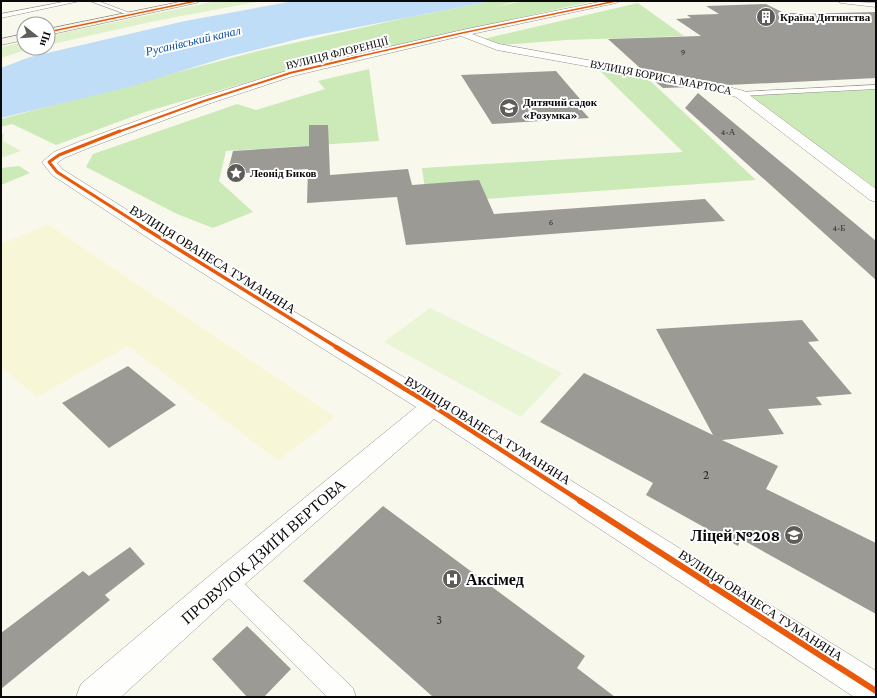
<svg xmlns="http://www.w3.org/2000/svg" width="877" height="698" font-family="'Crimson Pro',serif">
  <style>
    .farmland { fill: #f7f7d8 }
    .green { fill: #def1cb }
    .forest { fill: #cceab8 }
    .pitch { fill: #e9f5d5 }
    .water { fill: #c0ddf7 }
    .building { fill: #9c9a94 }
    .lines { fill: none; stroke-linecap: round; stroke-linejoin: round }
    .lane-casing { stroke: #92918c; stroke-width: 1 }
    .street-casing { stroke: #92918c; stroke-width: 1 }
    .secondary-casing { stroke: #888883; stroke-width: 1 }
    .lane { fill: #fefefc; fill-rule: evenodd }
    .street { fill: #fefefc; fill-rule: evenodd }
    .secondary { fill: #f4f4e7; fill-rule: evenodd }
    .cycleway-far5-casing { stroke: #fff; stroke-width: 2.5 }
    .cycleway-far4-casing { stroke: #fff; stroke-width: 3.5 }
    .cycleway-far3-casing { stroke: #fff; stroke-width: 4.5 }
    .cycleway-far2-casing { stroke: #fff; stroke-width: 5.5 }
    .cycleway-far1-casing { stroke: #fff; stroke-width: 7 }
    .cycleway-casing { stroke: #fff; stroke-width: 8 }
    .cycleway-far5 { stroke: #e8590c; stroke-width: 1.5 }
    .cycleway-far4 { stroke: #e8590c; stroke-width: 2 }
    .cycleway-far3 { stroke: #e8590c; stroke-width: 3 }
    .cycleway-far2 { stroke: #e8590c; stroke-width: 3.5 }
    .cycleway-far1 { stroke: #e8590c; stroke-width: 4.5 }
    .cycleway { stroke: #e8590c; stroke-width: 6 }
    .labels { text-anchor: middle; stroke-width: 4; stroke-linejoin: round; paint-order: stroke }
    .far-number-label { font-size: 9px; fill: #2e2e2c }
    .far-poi-label { font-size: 11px; font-weight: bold; fill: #0a0a0a; stroke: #fff; text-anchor: start }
    .far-street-label { font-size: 11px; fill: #0a0a0a; stroke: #fff }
    .far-water-label { font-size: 12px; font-style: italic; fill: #0c50a4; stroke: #fff }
    .street-label { font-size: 13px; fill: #0a0a0a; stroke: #fff }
    .near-number-label { font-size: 13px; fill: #2e2e2c }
    .near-poi-label { font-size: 16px; font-weight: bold; fill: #0a0a0a; stroke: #fff; text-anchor: end }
    .near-street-label { font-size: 16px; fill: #0a0a0a; stroke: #fff }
  </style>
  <rect width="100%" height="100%" fill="#f9f8ed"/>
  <path class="farmland" d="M48,224l287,193 -57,44 -150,-115 -91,51 -36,-30v-123z"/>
  <path class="green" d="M216,1h46l-107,20 -107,24v-9z
    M24,42v6h8l-31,10v-11z
    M1,133l3,1 -1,7 18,10 -20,7z"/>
  <path class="forest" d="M492,1h26l-24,6 29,-6h71l-294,66 -155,45 -89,33 -44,-21 -11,3v-8l257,-68 147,-33z
    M638,3l46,33 -117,4 -66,5 -18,-6z
    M596,67l48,8 112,105 -329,23 -5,-35 261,-16z
    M369,69l10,72 -153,10 -7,30 34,31 -40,16 -36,-14 -91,-47 7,-13 144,-50 19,6 69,-21 -7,-8z
    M876,89v99l-128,-93z
    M19,166l11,7 -29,12v-17z"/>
  <path class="pitch" d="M430,308l132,65 -41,44 -137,-75z"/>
  <path class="water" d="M294,1h198l-190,37 -75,19 -98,30 -128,31v-50l29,-11 155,-36z"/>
  <path class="building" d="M766,4l18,9h10l4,1 78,-2v66l-148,7 -88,-17 -32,-29 93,-3 -25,-17 15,-1 -4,-3 32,-1 -13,-8z
    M556,71l24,28h-8l17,19 -97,6 -31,-49z
    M653,80l40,7 -30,1z
    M698,93l178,148v39l-191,-172z
    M309,125h19l2,50 78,-6 4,16 67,-5 15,34 211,-15 20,22 -319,24 -9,-48 -90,6 1,-34 -81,5 6,-23 76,-5z
    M802,320l17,21 -11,1 44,52 -36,3 6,8 -54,4 16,25 -62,6 56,26 -12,23 110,54v71l-135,-75 -3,7 -92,-51 7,-12 -113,-61 44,-49 129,62 -57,-106z
    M128,366l48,39 -67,43 -47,-45z
    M383,506l202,150 -8,12 38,29h-182l-130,-116z
    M130,547l15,17 -40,31 5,5 -109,89v-56l82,-62 6,5z
    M247,626l44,43 -27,28h-17l-35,-38z"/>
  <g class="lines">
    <g class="lane-casing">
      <path id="lane" d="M68,1h12l-79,17v-4z
        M90,1h8l35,13 -5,1z
        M838,1l38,2v4l-35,-4z
        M876,85v4l-136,7 -4,-2 4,-2z
        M226,571l8,3 119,114 3,9h-29l-109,-109 -3,-7 3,-7z"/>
    </g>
    <g class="street-casing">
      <path id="street" d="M604,1h16l-4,2 -144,31 27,10 210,38 35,9 132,98v13l-6,-2 -134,-103 -29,-9 -210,-38 -36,-14 -168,40 -85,28 -117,43 -27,11 -7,5 5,6 124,78 256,153 434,271v26h-22l-420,-278 -197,172 -116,106h-45l5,-13 134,-113 201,-164 -242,-152 -122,-80 -10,-13 12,-10 27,-11 119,-43 86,-27 176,-41z"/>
    </g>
    <g class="secondary-casing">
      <path id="secondary" d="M184,1h16l-4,2 -148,32v-6z
        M24,34v6l-23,5v-6z"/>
    </g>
    <use href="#lane" class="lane"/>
    <use href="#street" class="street"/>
    <use href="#secondary" class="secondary"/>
    <g class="cycleway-far5-casing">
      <path id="cycleway-far5" d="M48,32l148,-31
        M352,58l110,-25 154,-32"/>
    </g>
    <g class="cycleway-far4-casing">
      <path id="cycleway-far4" d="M118,132l86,-31 86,-28 67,-16"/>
    </g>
    <g class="cycleway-far3-casing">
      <path id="cycleway-far3" d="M120,131l-61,24 -10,7 8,10 86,55"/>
    </g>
    <g class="cycleway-far2-casing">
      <path id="cycleway-far2" d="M141,226l197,122"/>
    </g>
    <g class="cycleway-far1-casing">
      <path id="cycleway-far1" d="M336,347l97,59 149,96"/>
    </g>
    <g class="cycleway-casing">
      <path id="cycleway" d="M580,501l296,190"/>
    </g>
    <use href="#cycleway-far5" class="cycleway-far5"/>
    <use href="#cycleway-far4" class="cycleway-far4"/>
    <use href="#cycleway-far3" class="cycleway-far3"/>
    <use href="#cycleway-far2" class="cycleway-far2"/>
    <use href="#cycleway-far1" class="cycleway-far1"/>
    <use href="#cycleway" class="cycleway"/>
  </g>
  <defs>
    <g id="building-disc" transform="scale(1)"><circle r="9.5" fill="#5e5d59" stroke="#fff"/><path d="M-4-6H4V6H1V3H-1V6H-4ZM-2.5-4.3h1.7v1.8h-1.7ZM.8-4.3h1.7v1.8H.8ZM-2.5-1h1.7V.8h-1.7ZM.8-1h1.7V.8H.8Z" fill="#fff"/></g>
    <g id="school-disc" transform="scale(1)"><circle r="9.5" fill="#5e5d59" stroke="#fff"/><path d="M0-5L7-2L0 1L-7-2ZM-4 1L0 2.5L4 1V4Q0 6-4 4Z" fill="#fff"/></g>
    <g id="sight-disc" transform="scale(1)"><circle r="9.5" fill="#5e5d59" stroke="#fff"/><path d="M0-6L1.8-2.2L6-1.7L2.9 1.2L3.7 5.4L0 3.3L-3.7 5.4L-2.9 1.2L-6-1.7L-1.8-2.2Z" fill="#fff"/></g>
    <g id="hospital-disc" transform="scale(1)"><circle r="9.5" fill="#5e5d59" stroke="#fff"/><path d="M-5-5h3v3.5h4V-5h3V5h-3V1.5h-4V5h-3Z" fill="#fff"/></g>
  </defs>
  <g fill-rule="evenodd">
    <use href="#building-disc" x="766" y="17"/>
    <use href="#school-disc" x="509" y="108"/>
    <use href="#sight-disc" x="236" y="173"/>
    <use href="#school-disc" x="794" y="535"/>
    <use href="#hospital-disc" x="452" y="579"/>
  </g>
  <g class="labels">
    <g class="far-number-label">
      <text x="683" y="55">9</text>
      <text x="728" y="135">4-А</text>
      <text x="551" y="225">6</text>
      <text x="839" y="231">4-Б</text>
    </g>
    <g class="far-poi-label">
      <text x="780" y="21">Країна Дитинства</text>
      <text x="523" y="106">Дитячий садок<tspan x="523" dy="13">«Розумка»</tspan></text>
      <text x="250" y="177">Леонід Биков</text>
    </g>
    <g class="far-street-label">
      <text transform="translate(337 53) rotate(-14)" y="4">ВУЛИЦЯ ФЛОРЕНЦІЇ</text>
      <text transform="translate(661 77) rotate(11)" y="4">ВУЛИЦЯ БОРИСА МАРТОСА</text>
    </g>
    <g class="far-water-label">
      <text transform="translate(193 41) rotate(-13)" y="4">Русанівський канал</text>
    </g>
    <g class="street-label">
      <text transform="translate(213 259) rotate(32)" y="5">ВУЛИЦЯ ОВАНЕСА ТУМАНЯНА</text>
      <text transform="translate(488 430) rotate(32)" y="5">ВУЛИЦЯ ОВАНЕСА ТУМАНЯНА</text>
      <text transform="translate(761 605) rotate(33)" y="5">ВУЛИЦЯ ОВАНЕСА ТУМАНЯНА</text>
    </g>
    <g class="near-number-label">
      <text x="706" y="479">2</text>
      <text x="439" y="624">3</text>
    </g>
    <g class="near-poi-label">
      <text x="780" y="541">Ліцей №208</text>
      <text x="466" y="585" text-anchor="start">Аксімед</text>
    </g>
    <g class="near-street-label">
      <text transform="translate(263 551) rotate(-41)" y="6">ПРОВУЛОК ДЗИҐИ ВЕРТОВА</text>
    </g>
  </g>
  <rect width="877" height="698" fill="none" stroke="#0a0a0a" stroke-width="4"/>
  <g transform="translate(36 36) rotate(107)"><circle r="19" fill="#ffffff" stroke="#9d9d9d"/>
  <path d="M0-3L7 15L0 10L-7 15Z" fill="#5e5d59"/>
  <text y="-6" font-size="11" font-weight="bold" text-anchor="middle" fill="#0a0a0a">Пн</text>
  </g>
</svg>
